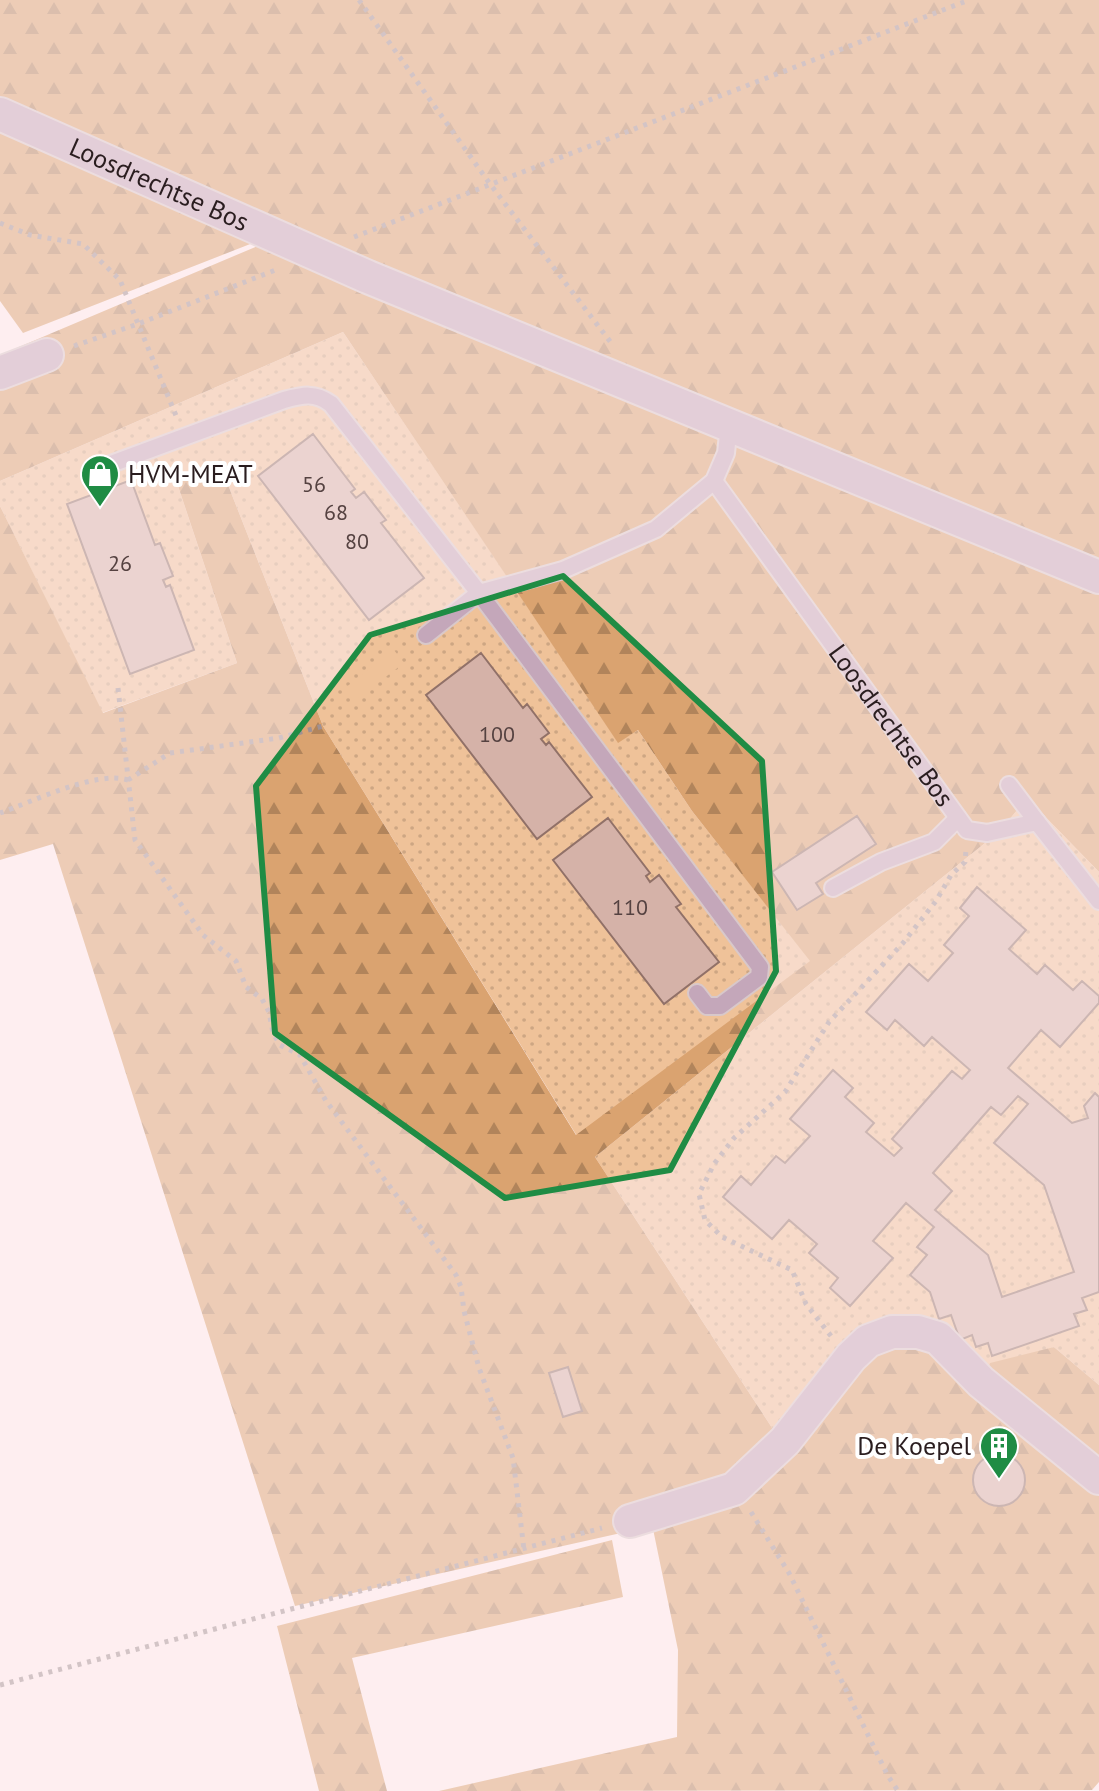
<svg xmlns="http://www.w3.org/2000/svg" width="1099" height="1791" font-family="'PT Sans',sans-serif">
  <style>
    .grass { fill: url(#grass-dots) }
    .forest { fill: url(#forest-firs) }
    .pitch { fill: #efc299 }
    .building { fill: #d5b2a8; stroke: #917168; stroke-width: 2; fill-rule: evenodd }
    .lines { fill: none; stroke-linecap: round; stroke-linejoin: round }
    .lane-casing { stroke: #d8c8ca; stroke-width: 20 }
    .street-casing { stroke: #d8c8ca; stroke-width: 36 }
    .path { stroke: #a09193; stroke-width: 5; stroke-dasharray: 4 6; stroke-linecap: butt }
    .lane { stroke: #c4a7ba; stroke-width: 16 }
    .street { stroke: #c4a7ba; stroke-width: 32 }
    .marked { fill: none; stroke: #1f8c44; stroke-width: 6; stroke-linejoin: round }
    .labels { text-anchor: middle; stroke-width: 8; stroke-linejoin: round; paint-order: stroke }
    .number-label { font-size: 22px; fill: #554241 }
    .street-label { font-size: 26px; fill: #2a1d1f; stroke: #fff }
    .poi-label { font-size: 26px; fill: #2a1d1f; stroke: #fff; text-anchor: start }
  </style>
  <defs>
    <pattern id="grass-dots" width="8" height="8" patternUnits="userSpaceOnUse" patternTransform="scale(2)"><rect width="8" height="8" fill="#efc299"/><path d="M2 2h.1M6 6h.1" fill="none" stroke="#cda683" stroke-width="1.8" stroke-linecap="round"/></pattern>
    <pattern id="forest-firs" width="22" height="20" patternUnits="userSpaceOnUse" patternTransform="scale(2)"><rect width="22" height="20" fill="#daa370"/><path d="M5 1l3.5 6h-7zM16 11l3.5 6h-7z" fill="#b1845b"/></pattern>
  </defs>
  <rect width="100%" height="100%" fill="#feeef0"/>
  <path class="grass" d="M343,332l275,410 20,-12 54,81 119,150 -234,175 -254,-410 -104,-264 -44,15 62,186 -135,50 -102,-207v-25z
    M1027,798l72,74v513l-45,-38 -70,33 -204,60 -185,-283 405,-326z"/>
  <path class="forest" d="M0,0h1099v872l-72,-74 -27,33 -405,326 185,283 103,-111 102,50 5,-16 64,-16 45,38v397l-7,8 -653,1 238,-54 1,-87 -25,-121 44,-13 -402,90 -242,-762 -53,16v-354l103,207 134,-50 -62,-186 44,-15 104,264 253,409 234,-174 -118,-150 -54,-81 -20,13 -275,-411 -343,149v-126l286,-121 -286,-134z
    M0,132l258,109 -235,92 -23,-32z
    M612,1540l11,57 -271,61 35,133h-68l-42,-165z"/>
  <path class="pitch" d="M394,650l10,13 -50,38 -9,-13z"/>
  <path class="building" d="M313,434l42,55 -4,3 5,6 8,-6 22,28 -5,3 43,55 -55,42 -111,-144z
    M131,480l24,65 5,-2 13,33 -10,4 3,7 4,-2 24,65 -64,24 -63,-170z
    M481,653l42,55 4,-4 22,29 -8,6 5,6 3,-3 43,55 -55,42 -111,-144z
    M857,816l19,28 -60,39 7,11 -26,16 -25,-38z
    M608,818l42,55 -4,3 4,6 9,-7 22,29 -5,3 43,55 -55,42 -111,-144z
    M977,887l49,43 -17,19 28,25 8,-9 28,25 9,-9 17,15v7l-39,44 -19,-17 -33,38 64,55 16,-5 -4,-12 11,-13 4,4v195l-17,6 5,12 -13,4 5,12 -87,30 -4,-13 -12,4 -4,-12 -12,5 -9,-25 -12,4 -9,-27 -20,-17 17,-20 -10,-8 17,-20 -28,-24 -33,38 20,17 -43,48 -20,-18 8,-10 -29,-25 8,-9 -28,-24 -17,19 -49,-42 18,-21 10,9 25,-29 9,7 25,-27 -20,-17 43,-49 20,18 -8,9 29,26 -8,9 28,24 8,-8 -10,-9 60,-68 10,8 8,-9 -38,-33 -8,9 -29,-26 -8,10 -21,-18 43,-48 19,17 25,-28 -9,-8 25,-29 -9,-8zM1018,1096l10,8 -34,39 50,42 30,87 -72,25 -14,-42 -53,-45 17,-19 -19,-18 58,-66 10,8z
    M568,1367l14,44 -19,6 -14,-44z
    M973 1480a26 26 0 1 1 52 0a26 26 0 1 1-52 0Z"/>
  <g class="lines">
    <g class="lane-casing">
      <g id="lane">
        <path d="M111,464l173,-64c19,-5 31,-8 47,4l148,189 281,374 -1,10 -39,29h-13l-10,-13"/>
        <path id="s1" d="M714,481l253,349 20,3 50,-11 62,79"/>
        <path d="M426,635l53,-42 84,-23 93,-41 58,-48 12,-28 3,-28"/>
        <path d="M1009,785l28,37"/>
        <path d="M833,888l48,-26 53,-20 24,-24"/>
      </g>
    </g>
    <g class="street-casing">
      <g id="street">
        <path id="s2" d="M0,114l368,163 731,300"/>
        <path d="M0,373l47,-18"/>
        <path d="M630,1521l104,-32 51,-48 66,-84 17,-16 24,-9h26l20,6 43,44 118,96"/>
      </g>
    </g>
    <path class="path" d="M359,0l131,184 122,160
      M0,223l30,12 53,9 37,36 57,138
      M354,237l615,-237
      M74,346l64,-22 140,-55
      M118,688l17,152 68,95 33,26 10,26 16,12 7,13 4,21 7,12 20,10 26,46 130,174 5,12 3,24 15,57 34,90 11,92
      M128,780l42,-27 109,-15 44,-12
      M0,813c32,-11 96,-43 128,-33
      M831,1336l-25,-32 -14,-34 -70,-33 -17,-17 -6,-26 15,-30 20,-26 51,-46 44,-70 74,-79 33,-42 15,-26 14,-13 1,-12
      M751,1512l38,61 99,203 10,15
      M0,1685l602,-157"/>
    <use href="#lane" class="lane"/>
    <use href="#street" class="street"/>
  </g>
  <path d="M0 0H1099V1791H0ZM563,576l199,185 14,210 -106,199 -165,28 -230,-165 -19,-247 114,-151z" fill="#feeef0" fill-opacity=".55" fill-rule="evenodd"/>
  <path class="marked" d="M563,576l199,185 14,210 -106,199 -165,28 -230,-165 -19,-247 114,-151z"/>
  <defs>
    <g id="shop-pin" transform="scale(2)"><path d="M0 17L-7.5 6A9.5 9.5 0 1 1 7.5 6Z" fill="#1f8c44" stroke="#fff"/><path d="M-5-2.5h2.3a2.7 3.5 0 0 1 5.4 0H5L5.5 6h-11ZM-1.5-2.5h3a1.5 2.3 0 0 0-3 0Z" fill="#fff"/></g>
    <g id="building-pin" transform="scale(2)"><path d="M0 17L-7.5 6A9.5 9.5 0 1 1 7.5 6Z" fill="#1f8c44" stroke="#fff"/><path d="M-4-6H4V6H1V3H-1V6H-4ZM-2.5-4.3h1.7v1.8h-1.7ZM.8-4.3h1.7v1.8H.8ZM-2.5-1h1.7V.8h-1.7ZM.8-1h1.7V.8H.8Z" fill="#fff"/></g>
  </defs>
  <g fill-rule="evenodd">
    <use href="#shop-pin" x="100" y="474"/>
    <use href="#building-pin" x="999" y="1446"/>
  </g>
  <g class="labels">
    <g class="number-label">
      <text x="314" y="492">56</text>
      <text x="336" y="520">68</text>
      <text x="357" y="549">80</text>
      <text x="120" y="571">26</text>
      <text x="497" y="742">100</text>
      <text x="630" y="915">110</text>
    </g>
    <g class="street-label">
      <text dy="9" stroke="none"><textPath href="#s2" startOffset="174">Loosdrechtse Bos</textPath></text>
      <text dy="9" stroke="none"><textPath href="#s1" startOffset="302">Loosdrechtse Bos</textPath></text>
    </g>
    <g class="poi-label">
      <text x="128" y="483">HVM-MEAT</text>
      <text x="971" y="1455" text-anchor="end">De Koepel</text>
    </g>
  </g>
</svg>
